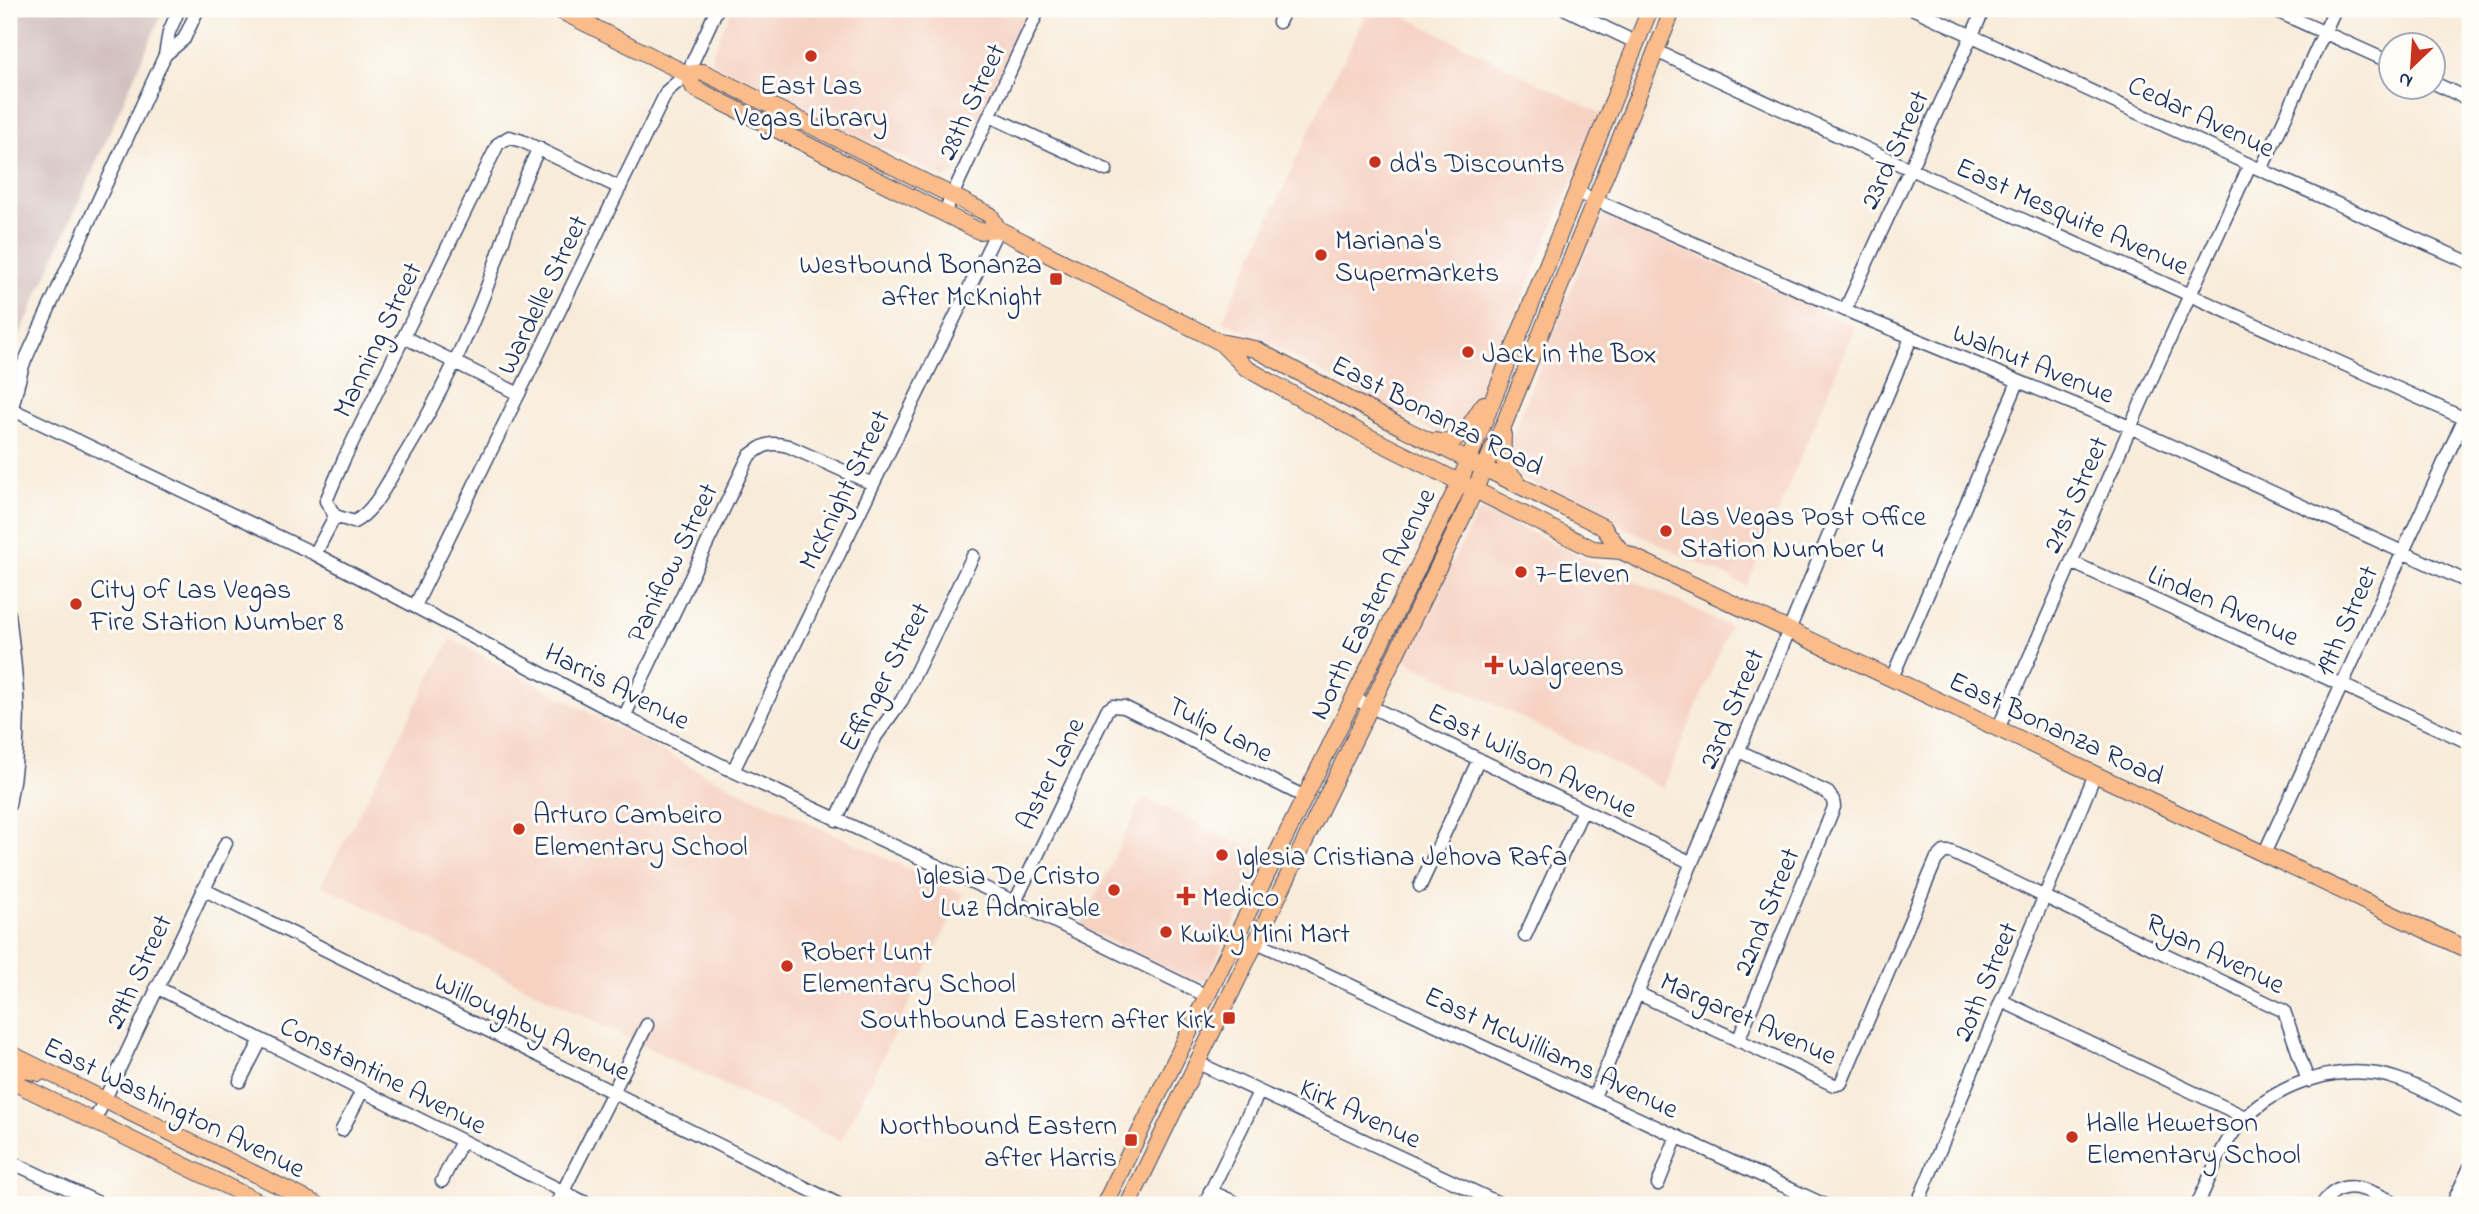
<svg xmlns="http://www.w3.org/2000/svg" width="2479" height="1214" font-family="'Indie Flower',sans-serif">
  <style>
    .built { fill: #f6d2c3 }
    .industrial { fill: #d1bfbd }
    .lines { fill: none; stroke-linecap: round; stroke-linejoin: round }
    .minor-casing { stroke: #3c4b70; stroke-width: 15 }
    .major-casing { stroke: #3c4b70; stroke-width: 18 }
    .minor { stroke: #fff; stroke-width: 12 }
    .major { stroke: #f9bc8a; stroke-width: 16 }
    .poi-dot { fill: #c8321e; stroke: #fdfcf7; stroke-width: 2.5 }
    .labels { text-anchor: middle; stroke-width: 6; stroke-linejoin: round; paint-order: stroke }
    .poi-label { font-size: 28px; fill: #1b2f5e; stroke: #fdfcf7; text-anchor: start }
    .street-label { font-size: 28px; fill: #1b2f5e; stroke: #fdfcf7 }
  </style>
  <rect width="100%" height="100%" fill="#fdfcf7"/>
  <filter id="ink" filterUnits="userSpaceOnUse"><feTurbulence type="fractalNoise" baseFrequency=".0143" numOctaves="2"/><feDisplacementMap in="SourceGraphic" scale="14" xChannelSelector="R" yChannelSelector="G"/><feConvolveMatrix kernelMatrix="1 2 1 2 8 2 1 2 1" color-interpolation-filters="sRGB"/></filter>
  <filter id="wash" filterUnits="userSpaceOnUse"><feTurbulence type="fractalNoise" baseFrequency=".00686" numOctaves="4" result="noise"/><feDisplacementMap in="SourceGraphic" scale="28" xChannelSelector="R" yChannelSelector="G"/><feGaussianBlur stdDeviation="1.57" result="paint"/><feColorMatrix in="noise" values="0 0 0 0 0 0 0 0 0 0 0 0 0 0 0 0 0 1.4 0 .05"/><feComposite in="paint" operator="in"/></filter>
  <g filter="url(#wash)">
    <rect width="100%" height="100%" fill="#f8ebd9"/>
    <path class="built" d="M732,9h297l-75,163 -5,5 -6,1 -226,-112 -5,-5 -1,-5z
      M1368,9h22l211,105 -124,291 -9,18 -16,12 -15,-2 -214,-113 118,-258 2,1z
      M1607,214l248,113 -108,259 -226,-108 -12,-16 1,-21 89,-221z
      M1483,510l247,116 -67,162 -260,-129 70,-138 4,-7z
      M451,639l254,135 258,120 -122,247 -216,-104 -304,-152z
      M1143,797l123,59 -59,123 -5,2 -12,-2 -109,-52z"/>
    <path class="industrial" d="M9,9h155l-155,351z"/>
  </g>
  <g filter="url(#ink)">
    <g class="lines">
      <g class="minor-casing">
        <path id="minor" d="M1566,9l71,34
          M1914,9l336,156 220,98
          M2272,9l120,54
          M1279,22l6,-13
          M1656,51l254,118 560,252
          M165,55l19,-16 14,-30
          M2434,83l36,17
          M990,116l116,54
          M2261,170l74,-161
          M1577,192l268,118 285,117 340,156
          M944,213l95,-204
          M1845,310l139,-301
          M404,337l115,57
          M11,409l304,145 309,163 109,54 282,131 192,94
          M9,419l14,-54 142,-310 4,-23 10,-23
          M335,516l19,6c20,-11 30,-34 42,-53 32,-51 60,-106 83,-162 22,-52 34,-108 60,-159
          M315,554l20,-38 -9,-15 18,-42 154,-315 11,-7 13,4 98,47
          M2071,562l399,181
          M415,606l252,-515 20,-17 30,-65
          M9,614c9,72 14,120 0,191
          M1892,678l126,-296
          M1353,698l339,165
          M624,717l125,-261c14,-11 21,-15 39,-10l85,38
          M1998,729l161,-367 91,-197
          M733,771l265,-542
          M836,820l40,-84 26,-36 71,-144
          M2264,854l206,-448
          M1420,886l59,-127
          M203,889l637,316
          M1015,902l92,-192 6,-4 11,1 181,90
          M1525,936l58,-126
          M1257,942l568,263
          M156,987l434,218
          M1637,993l197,92 7,-2 95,-223 8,-8h7l333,159 24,70
          M2002,1001l245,117
          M1738,1041l96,-234 -1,-7 -5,-7 -89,-42
          M1198,1063l305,142
          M240,1081l21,-41
          M1594,1097l317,-759
          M94,1122l132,-279
          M342,1130l20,-39
          M9,1161l94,44
          M442,1181l20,-40
          M1658,1184l19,-48
          M1210,1191l31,14
          M556,1205l91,-180
          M1204,1205l55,-113
          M1917,1205l178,-431
          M2197,1205c13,-26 23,-58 43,-81 37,-42 103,-63 157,-45 25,8 49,23 73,35
          M2322,1205c21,-33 51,-12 78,0
          M2452,1205l18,-38"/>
      </g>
      <g class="major-casing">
        <path id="major" d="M557,9l130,65 16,-2 250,124 37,19 8,14
          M687,74l7,14 285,143 19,-2 222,113 26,26 117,66 230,115 28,2 849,400
          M1220,342l35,7 150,80 198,98 18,24
          M1503,435c-1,20 -1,32 14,46
          M1435,441c28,7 35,-19 49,-37
          M9,1053l309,152
          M9,1067l30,6
          M9,1080l256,125
          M1104,1205l355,-721 191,-475
          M1128,1205l334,-687 42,-94 169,-415"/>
      </g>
      <use href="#minor" class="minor"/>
      <use href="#major" class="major"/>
    </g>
  </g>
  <g class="poi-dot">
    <circle cx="811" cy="56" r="7"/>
    <circle cx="1375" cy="162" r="7"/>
    <circle cx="1321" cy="255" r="7"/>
    <rect x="1049" y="272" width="14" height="14" rx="3.5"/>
    <circle cx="1468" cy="352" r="7"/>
    <circle cx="1666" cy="531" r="7"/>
    <circle cx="1521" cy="572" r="7"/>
    <circle cx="76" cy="604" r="7"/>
    <path d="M1490.5 654.5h7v7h7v7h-7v7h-7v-7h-7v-7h7z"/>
    <circle cx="519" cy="829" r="7"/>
    <circle cx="1222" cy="855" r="7"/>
    <circle cx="1114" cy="890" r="7"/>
    <path d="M1182.5 885.5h7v7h7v7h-7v7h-7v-7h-7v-7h7z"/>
    <circle cx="1166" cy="932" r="7"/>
    <circle cx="787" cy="966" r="7"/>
    <rect x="1222" y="1011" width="14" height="14" rx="3.5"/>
    <circle cx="2072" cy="1137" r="7"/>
    <rect x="1124" y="1133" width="14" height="14" rx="3.5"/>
  </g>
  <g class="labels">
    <g class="poi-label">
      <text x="811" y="94" text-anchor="middle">East Las<tspan x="811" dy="32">Vegas Library</tspan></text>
      <text x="1389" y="172">dd's Discounts</text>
      <text x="1335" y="249">Mariana's<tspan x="1335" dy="32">Supermarkets</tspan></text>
      <text x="1042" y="273" text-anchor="end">Westbound Bonanza<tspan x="1042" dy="32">after McKnight</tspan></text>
      <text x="1482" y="362">Jack in the Box</text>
      <text x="1680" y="525">Las Vegas Post Office<tspan x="1680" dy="32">Station Number 4</tspan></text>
      <text x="1535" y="582">7-Eleven</text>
      <text x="90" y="598">City of Las Vegas<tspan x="90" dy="32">Fire Station Number 8</tspan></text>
      <text x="1508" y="675">Walgreens</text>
      <text x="533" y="823">Arturo Cambeiro<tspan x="533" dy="32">Elementary School</tspan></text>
      <text x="1236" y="865">Iglesia Cristiana Jehova Rafa</text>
      <text x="1100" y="884" text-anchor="end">Iglesia De Cristo<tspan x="1100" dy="32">Luz Admirable</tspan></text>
      <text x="1202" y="906">Medico</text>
      <text x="1180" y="942">Kwiky Mini Mart</text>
      <text x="801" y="960">Robert Lunt<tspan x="801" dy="32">Elementary School</tspan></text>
      <text x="1215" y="1028" text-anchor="end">Southbound Eastern after Kirk</text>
      <text x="2086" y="1131">Halle Hewetson<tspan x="2086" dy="32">Elementary School</tspan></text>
      <text x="1117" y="1134" text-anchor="end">Northbound Eastern<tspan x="1117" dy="32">after Harris</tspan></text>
    </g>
    <g class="street-label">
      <text transform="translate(970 101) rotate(-65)" y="10">28th Street</text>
      <text transform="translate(2202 115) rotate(25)" y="10">Cedar Avenue</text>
      <text transform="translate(1893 149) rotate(-65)" y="10">23rd Street</text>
      <text transform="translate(2073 215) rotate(24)" y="10">East Mesquite Avenue</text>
      <text transform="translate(541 294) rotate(-64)" y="10">Wardelle Street</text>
      <text transform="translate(376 339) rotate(-64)" y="10">Manning Street</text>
      <text transform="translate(2034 362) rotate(22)" y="10">Walnut Avenue</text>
      <text transform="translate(1438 414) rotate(27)" y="10">East Bonanza Road</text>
      <text transform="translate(843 489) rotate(-64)" y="10">McKnight Street</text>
      <text transform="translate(2074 494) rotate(-66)" y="10">21st Street</text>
      <text transform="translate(671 562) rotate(-64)" y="10">Paniflow Street</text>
      <text transform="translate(1371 603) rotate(-64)" y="10">North Eastern Avenue</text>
      <text transform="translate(2224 604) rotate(24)" y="10">Linden Avenue</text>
      <text transform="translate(2345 620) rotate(-66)" y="10">19th Street</text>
      <text transform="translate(883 676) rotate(-62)" y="10">Effinger Street</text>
      <text transform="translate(618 685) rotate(27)" y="10">Harris Avenue</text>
      <text transform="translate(1730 708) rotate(-67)" y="10">23rd Street</text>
      <text transform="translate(2057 727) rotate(25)" y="10">East Bonanza Road</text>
      <text transform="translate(1221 728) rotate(27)" y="10">Tulip Lane</text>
      <text transform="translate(1533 759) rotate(26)" y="10">East Wilson Avenue</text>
      <text transform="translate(1049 773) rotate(-64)" y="10">Aster Lane</text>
      <text transform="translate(1765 911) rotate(-68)" y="10">22nd Street</text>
      <text transform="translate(2216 952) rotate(26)" y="10">Ryan Avenue</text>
      <text transform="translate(137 971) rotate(-65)" y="10">29th Street</text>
      <text transform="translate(1984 981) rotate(-67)" y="10">20th Street</text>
      <text transform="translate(1749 1017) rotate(24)" y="10">Margaret Avenue</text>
      <text transform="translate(533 1025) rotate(26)" y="10">Willoughby Avenue</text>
      <text transform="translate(1552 1051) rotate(25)" y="10">East McWilliams Avenue</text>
      <text transform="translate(384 1074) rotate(27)" y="10">Constantine Avenue</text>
      <text transform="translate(175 1106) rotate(26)" y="10">East Washington Avenue</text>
      <text transform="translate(1361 1112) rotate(25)" y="10">Kirk Avenue</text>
    </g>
  </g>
  <rect width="2479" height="1214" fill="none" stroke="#fdfcf7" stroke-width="35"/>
  <g transform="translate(2412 66) rotate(205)"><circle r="33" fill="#fdfcf7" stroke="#a3aaba" stroke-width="2"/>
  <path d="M0-5L12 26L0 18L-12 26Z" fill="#c8321e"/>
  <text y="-10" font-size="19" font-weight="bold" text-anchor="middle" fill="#1b2f5e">N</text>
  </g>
</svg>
